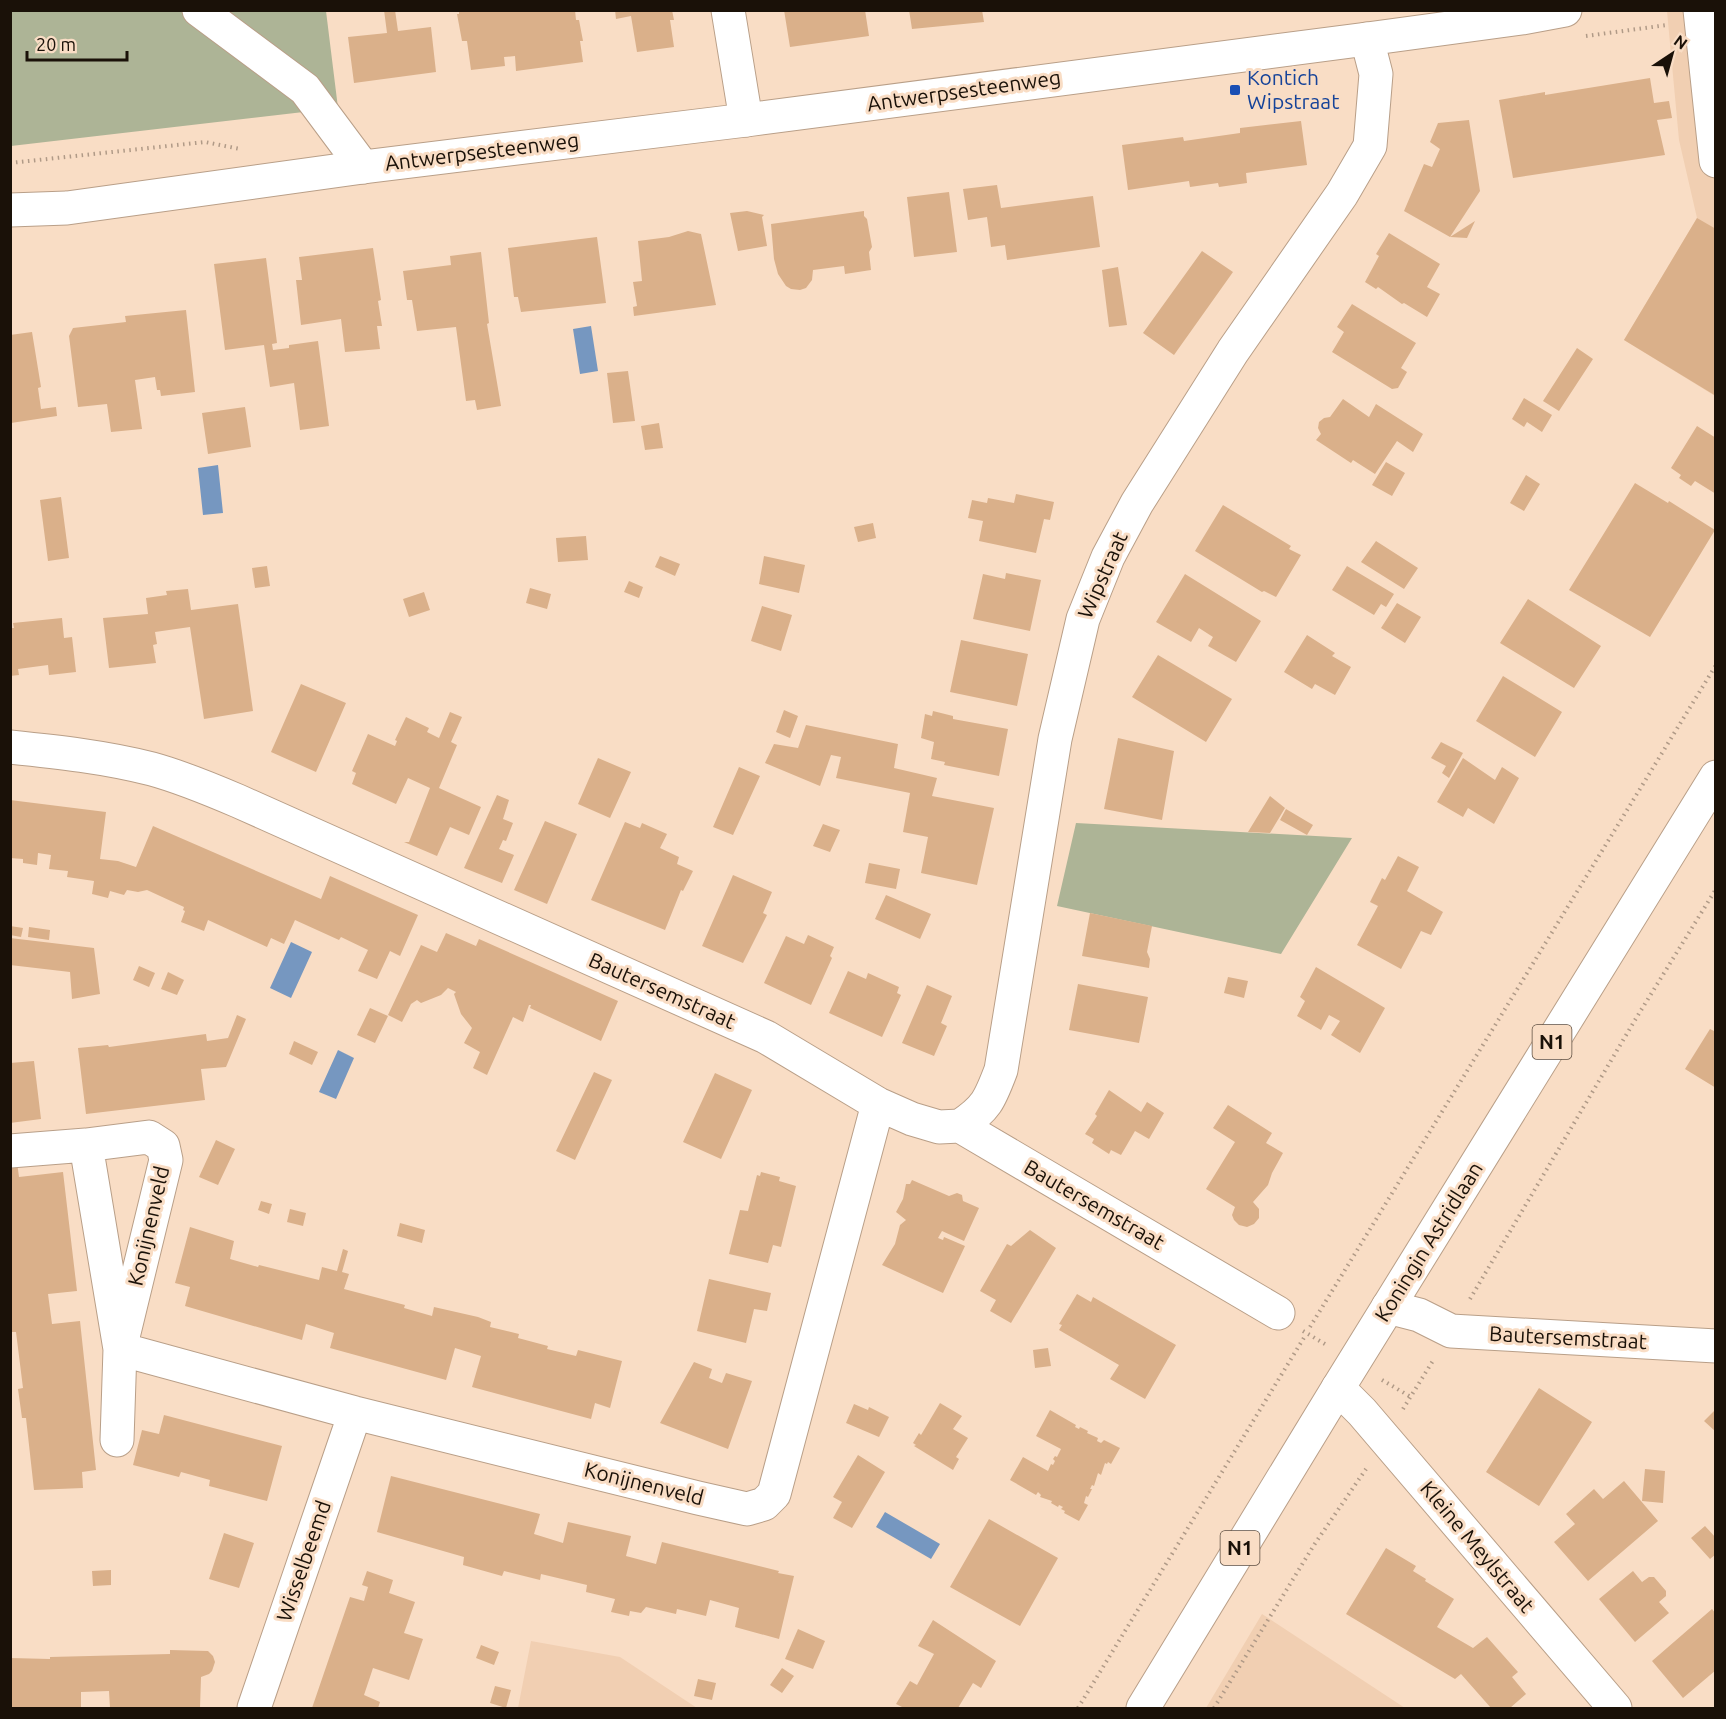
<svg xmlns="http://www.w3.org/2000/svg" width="1726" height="1719" font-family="Ubuntu,sans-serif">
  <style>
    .built { fill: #f1cfb2 }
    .green { fill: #adb496 }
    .water { fill: #7697c0 }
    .building { fill: #dab08a }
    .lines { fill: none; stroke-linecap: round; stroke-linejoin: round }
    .minor-casing { stroke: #b99f88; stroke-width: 35 }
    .tertiary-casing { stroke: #b99f88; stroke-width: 35 }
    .primary-casing { stroke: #b99f88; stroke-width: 35 }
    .path { stroke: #b09a87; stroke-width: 4; stroke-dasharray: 1.5 4.5; stroke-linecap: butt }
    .minor { stroke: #fff; stroke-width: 33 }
    .tertiary { stroke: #fff; stroke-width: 33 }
    .primary { stroke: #fff; stroke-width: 33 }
    .transit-dot { fill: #1a4fb4; stroke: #f9ddc5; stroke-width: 2 }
    .labels { text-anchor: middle; stroke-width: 6; stroke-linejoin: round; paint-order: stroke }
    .shield { fill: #f9ddc5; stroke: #5d4e41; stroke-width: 1.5 }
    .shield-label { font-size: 20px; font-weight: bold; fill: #1a1108 }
    .transit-label { font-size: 21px; fill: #164399; stroke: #f9ddc5; text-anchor: start }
    .street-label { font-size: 21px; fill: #1a1108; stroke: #f9ddc5 }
  </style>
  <rect width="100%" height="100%" fill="#f9ddc5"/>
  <path class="built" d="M1667,11h48v385l-91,-56 73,-122 -18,-78z
    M1262,1614l143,94h-199z
    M531,1641l89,16 77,51h-179z"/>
  <path class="green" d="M10,11h316l12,97 -327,38z
    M1076,823l276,15 -71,116 -224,-48z"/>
  <path class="water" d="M591,326l7,45 -18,3 -7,-45z
    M218,465l5,48 -20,2 -5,-47z
    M291,942l21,10 -21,46 -21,-10z
    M338,1050l16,8 -18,41 -17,-7z
    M885,1512l55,32 -9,15 -55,-32z"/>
  <path class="building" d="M384,10h11l3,21 33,-4 5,45 -82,11 -6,-46 39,-4z
    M459,10h116l1,10h3l4,21h-3l3,21 -67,9 -1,-15 -11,1 1,9 -34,4 -4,-29h-5l-5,-27h2z
    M615,10h57l2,10h-4l4,27 -37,5 -6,-36 -15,3z
    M784,10h81l4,26 -79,11z
    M909,10h73l2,12 -72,7z
    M1650,78l4,25 15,-2 3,17 -15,2 8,35 -152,23 -14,-78 46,-8v3z
    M1469,120l11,71 -30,46 -46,-26 20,-47 8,3 8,-18 -10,-7 8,-19z
    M1301,121l6,44 -61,8 1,10 -28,4 -1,-4 -28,4 -1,-6 -61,9 -6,-45 61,-8 1,4 56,-8v-5z
    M997,185l4,23 92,-12 7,51 -93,13 -2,-15 -14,2 -4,-30 -19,3 -5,-31z
    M949,192l8,60 -43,5 -7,-60z
    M747,211l17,4 -2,2 5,29 -29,5 -8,-38z
    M864,211v5l3,3 5,28 -3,5 2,18 -26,4 -1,-8 -31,4 -1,10 -6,8 -6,2 -9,-1 -5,-3 -8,-12 -4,-15 -3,-35z
    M1697,218l19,11v167l-92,-56z
    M1475,221l-8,17 -17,-1z
    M688,231l13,3 15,71 -82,11 -1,-9 4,-1 -4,-24 9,-1 -4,-40 31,-4z
    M1389,233l51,31 -13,23 13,7 -13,23 -23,-14 -2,1 -24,-17 -2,2 -11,-7 14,-26 -3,-2z
    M597,237l9,66 -85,9 -3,-15h-4l-6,-49z
    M373,248l8,52 -3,1 4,25h-5l3,23 -35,3 -4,-33 -40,6 -5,-45h6l-3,-23z
    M1202,251l31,21 -59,83 -31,-22z
    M481,252l8,71 -2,1 14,82 -24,4 -2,-10 -9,1 -10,-74 -39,4 -5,-31h-5l-4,-29 48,-6 -1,-9z
    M266,258l11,85 -5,1 1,6 16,-2v-3l29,-4 11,85 -29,4 -6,-47 -24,4 -6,-42 -39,5 -11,-86z
    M1118,267l9,58 -18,2 -7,-57z
    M1352,304l64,39 -15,25 6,4 -9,16 -6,1 -60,-37 12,-20 -7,-5z
    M186,310l9,82 -34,4 -1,-6h-3l-2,-13 -20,3 7,49 -31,3 -4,-28 -29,3 -9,-71 4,-8 53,-6 -1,-6z
    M32,332l9,55 -3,1 3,21 15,-2 1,9 -46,7 -1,-88z
    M1577,348l16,11 -34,52 -16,-10z
    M628,371l7,50 -22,2 -6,-50z
    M1524,398l28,17 -10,17 -15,-10 -3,5 -12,-8z
    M1343,399l26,18 7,-13 47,30 -10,18 -16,-11 -22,33 -22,-14 -2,3 -35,-23 5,-6 -3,-6 1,-6 5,-4 6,-1z
    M245,407l6,40 -43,7 -6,-41z
    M659,423l4,25 -18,2 -4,-24z
    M1697,426l19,12v56l-21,-13 -4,5 -12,-8 2,-3 -10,-7z
    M1386,462l19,11 -13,23 -20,-11z
    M1526,475l14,9 -16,27 -14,-8z
    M1635,483l33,20 1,-2 46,29 -65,107 -81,-47z
    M1016,494l38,8 -4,18 -6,-1 -8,34 -57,-12 4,-20 -15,-3 4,-18 15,3 1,-5 26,5z
    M61,497l8,61 -21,3 -8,-61z
    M1223,505l68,41 -2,3 12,6 -25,42 -12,-6 -2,1 -67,-41z
    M873,523l3,15 -18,4 -4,-15z
    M586,536l2,24 -30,2 -2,-24z
    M1376,541l42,27 -14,21 -43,-27z
    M660,556l20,8 -5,12 -20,-9z
    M764,556l41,9 -6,28 -40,-9z
    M267,566l3,20 -15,2 -3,-20z
    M1347,566l47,28 -8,13 -5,-3 -7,11 -42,-25z
    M1006,573l35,7 -11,51 -57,-12 10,-45 22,5z
    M1185,574l76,47 -25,41 -28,-16 5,-9 -14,-9 -8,14 -35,-20z
    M629,581l14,6 -4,11 -15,-6z
    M530,588l21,6 -4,15 -21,-6z
    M188,589l3,21 47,-6 15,107 -49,8 -14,-92 -35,5 2,12 -4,1 3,18 -47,5 -6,-50 45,-4 -2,-16 21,-3 -1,-4z
    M424,592l6,18 -21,7 -6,-18z
    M1528,599l73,47 -27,42 -74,-45z
    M1397,603l24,14 -16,26 -24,-15z
    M762,606l30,9 -11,36 -30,-10z
    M62,618l2,20 8,-1 4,35 -27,3 -1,-10 -30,4 1,6 -9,1v-48h4l-1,-5z
    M1307,635l28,18 -3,3 19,11 -16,28 -20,-11 -3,5 -28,-17z
    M961,640l67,14 -11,52 -67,-14z
    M1158,655l74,44 -26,43 -74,-45z
    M1503,676l59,36 -27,45 -59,-36z
    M301,684l45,19 -30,69 -45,-20z
    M784,710l14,6 -8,22 -14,-6z
    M933,711l20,5v3l55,10 -9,47 -55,-11 1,-3 -14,-3 3,-17 -13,-4 4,-24 7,2z
    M450,712l12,5 -11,25 6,3 -18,43 42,19 -12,28 -19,-8 -13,29 -33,-14h5l21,-54 -22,-10 -12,26 -44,-20 4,-11 -4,-2 16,-37 27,12 2,-5 -2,-1 11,-23 23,11 -2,4 12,6z
    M806,725l92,19 -4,24 43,10 -5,18 62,12 -17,77 -56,-12 7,-36 -25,-5 7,-39 -74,-15 5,-21 -10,-2 -11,31 -55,-23 9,-19 24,4z
    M1118,738l56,13 -12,69 -58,-11z
    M1441,742l22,11 -14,25 -7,-5 4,-7 -15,-8z
    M598,758l33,14 -21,46 -32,-14z
    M1463,758l32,22 7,-13 17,11 -25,46 -26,-16 -5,9 -26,-15z
    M739,767l21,9 -27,59 -20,-8z
    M497,795l12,5 -6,19 10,4 -7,18 -3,-1 -4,9 15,6 -12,28 -38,-15z
    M1270,796l15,12 -15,25 -22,-1z
    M10,800l96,12 -6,47 18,2 18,6 17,-41 168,73 9,-23 88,39 -18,41 -10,-5 -13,28 -19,-8 10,-21 -27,-13 -2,3 -44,-20 -11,24 -13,-6 -4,9 -59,-27 -4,11 -23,-9 4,-11 -2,-1 1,-3 -37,-17 -9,2 -11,-2 -3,5 -14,-4 -2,7 -16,-4 2,-13 -27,-4 1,-6 -19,-2 2,-14 -13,-2 -1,12 -14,-2v-4l-13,-1z
    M1286,809l27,16 -6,10 -27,-15z
    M545,821l32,13 -30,70 -33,-14z
    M625,822l15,6 2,-5 25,11 -7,14 19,9 -2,7 16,7 -10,20 -2,-1 -16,40 -74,-30z
    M823,824l17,6 -10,22 -17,-6z
    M1398,856l21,11 -12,24 36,21 -12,23 -10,-4 -20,38 -44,-24 21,-39 -8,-4 12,-24 3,2z
    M869,863l31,6 -4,20 -31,-6z
    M733,875l39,17 -9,21 4,2 -24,48 -41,-17z
    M886,895l45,19 -11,25 -45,-20z
    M1090,913l62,13 -5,26 3,7 -1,9 -67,-12z
    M10,926l13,2 -2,9 -11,-2z
    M29,927l21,3 -1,10 -21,-3z
    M446,933l30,13 3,-7 139,62 -17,40 -71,-33 1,-3h-2l-6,17 -10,-5 -26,58 -14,-7 7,-16 -16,-9 8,-15 -11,-14 -7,-20 2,-2 -8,-4 -7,7 -20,8 -4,-3 -6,4 -9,18 -14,-7 33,-70 16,7z
    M808,935l26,12 -4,9 2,2 -21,47 -47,-22 22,-47 18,8z
    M10,938l84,10 6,46 -28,5 -2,-27 -60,-7z
    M139,966l16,7 -6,14 -16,-7z
    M1316,967l69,41 -25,45 -29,-18 9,-14 -11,-6 -8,15 -24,-14 8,-15 -5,-4z
    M848,971l18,8 2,-6 31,14 -2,6 4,2 -19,42 -53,-24z
    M168,972l16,8 -7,15 -16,-6z
    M1228,977l20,4 -4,17 -20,-5z
    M1078,984l70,13 -9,46 -70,-13z
    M927,985l25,11 -11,27 6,3 -13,30 -32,-13z
    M370,1008l18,8 -13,27 -18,-8z
    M237,1015l9,4 -20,48 -25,2 4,31 -119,14 -8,-66 30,-3 1,2 97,-13 1,7 21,-3z
    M1710,1029l6,3v56l-31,-19z
    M294,1041l24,11 -6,13 -23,-11z
    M34,1061l7,58 -31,4v-60z
    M594,1072l18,8 -37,80 -19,-9z
    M715,1073l37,17 -31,69 -38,-17z
    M1109,1090l32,22 6,-10 17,11 -15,26 -14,-8 -14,24 -10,-5 -2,4 -17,-11 2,-4 -9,-5 12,-18 -2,-2z
    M1228,1105l44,28 -6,10 17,10 -11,20 -4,12 -15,17 6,7v9l-5,6 -7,3 -8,-2 -5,-5 -2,-5 3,-8 -29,-18 29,-47 -22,-14z
    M216,1140l19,9 -17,36 -19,-8z
    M17,1162l2,15 44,-5 14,119 -29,3 4,30 28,-3 16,149 -14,2 1,16 -49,2 -8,-72h-4l-4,-29 5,-1 -7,-56h-6v-169z
    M761,1172l19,5 -1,4 17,5 -15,61 -8,-2 -5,18 -39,-9 11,-44 8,1 9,-36 3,1z
    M912,1180l37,16 8,-3 5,2 1,6 16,7 -15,33 -22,-10 -4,7 5,2 1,-3 21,9 -22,47 -61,-28 13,-21 5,-19 6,-5 -10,-8 7,-13 3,-15h4z
    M261,1201l11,3 -3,10 -11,-4z
    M290,1209l16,4 -3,13 -16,-4z
    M400,1223l25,7 -3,13 -25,-7z
    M190,1227l44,14 -4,18 28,8 1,-2 60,15 3,-13 15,4 6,-22 5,2 -6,21 7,2 -5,15 61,16 -1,3 28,8 2,-9 44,10 13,5 -1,5 29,7 -1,4 30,8 -1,3 29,7 2,-6 44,11 -12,47 -15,-5 -4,16 -119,-32 9,-31 -26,-8 -9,32 -116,-32 4,-15 -28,-9 -4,16 -117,-34 5,-19 -15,-4z
    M1030,1230l26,18 -45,75 -21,-12 6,-11 -16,-9 27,-47 4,2z
    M709,1279l62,14 -4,18 -13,-2 -8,34 -49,-12z
    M1077,1294l14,8 2,-5 83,48 -31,54 -35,-20 9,-14 -60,-35 3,-5 -3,-1z
    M1048,1348l3,18 -16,2 -2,-18z
    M694,1362l18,7 -3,9 13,5 4,-10 26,8 -24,68 -68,-26z
    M1539,1388l53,34 -53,84 -53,-34z
    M940,1403l22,13 -9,13 15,9 -12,19 3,2 -6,11 -39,-24 2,-1 -3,-2 6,-10 2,2z
    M854,1404l14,6 1,-3 20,10 -10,20 -33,-14z
    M1716,1409v23l-12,-11z
    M1050,1410l26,15 -1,2 4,2 1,-2 8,4 -1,2 11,5 -1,3 4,2 3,-3 16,8 -9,16 -3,-2 -1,2 -2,-1 -4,12 -3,-2 -4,13 -2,-1 -2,4h2l-4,8 -2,-1 -2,7 4,2 -9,16 -15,-8 1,-2 -4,-2 2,-2 -4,-2 -1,2 -7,-4 1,-2 -12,-4 1,-2 -3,-3 -2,3 -26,-15 13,-23 25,14 3,-7 2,1 2,-4 -2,-2 2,-3 2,1 4,-8 -25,-13z
    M164,1415l118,31 -15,55 -58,-15 1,-6 -29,-8 -2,5 -46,-12 9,-35 17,4z
    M858,1455l27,17 -33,56 -19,-10 9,-16 -9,-5z
    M1645,1469l20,2 -2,32 -21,-2z
    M391,1476l149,38 -6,20 29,9 5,-21 63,14 -5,20 30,8 6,-22 117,29 -1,2 16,3 -15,63 -44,-12 4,-19 -29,-8 -4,16 -29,-7 -1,5 -30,-7 -5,6 -11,-2 -1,5 -18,-4 4,-13 -29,-7 1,-7 -46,-11 -1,6 -36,-9 -2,5 -39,-11 1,-8 -87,-25z
    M1624,1481l34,40 -70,60 -34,-39 21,-18 -9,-10 28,-25 9,10z
    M989,1519l69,39 -38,68 -70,-39z
    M1705,1526l11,12v16l-6,5 -19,-21z
    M224,1533l30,10 -15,45 -30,-9z
    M1386,1548l30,18 -3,5 13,8 -1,2 29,18 -17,28 36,21 14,-11 31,35 -6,5 14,17 -16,14h-19l-30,-34 -6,5 -109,-65z
    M111,1570v15l-18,1 -1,-15z
    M367,1571l26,9 -4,13 26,9 -11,31 19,6 -14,41 -36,-12 -9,27 16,7 -2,6h-66l38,-111 14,4 4,-14 -6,-2z
    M1633,1571l9,11 7,-5h5l12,14v5l-7,6 10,11 -34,29 -36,-43z
    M1712,1609l4,5v56l-33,28 -31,-37z
    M933,1620l63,41 -15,27 -8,-5 -15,25h-54l-8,-4 14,-23 7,4 17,-31 -16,-8z
    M798,1629l27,12 -12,28 -28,-10z
    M481,1645l18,7 -5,13 -18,-7z
    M170,1650l38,1 5,5 2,6 -3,9 -3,3 -8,3 -1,31h-90l-1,-17 -28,1v16h-71v-50l40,1v-2l120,-3z
    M782,1668l12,8 -12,17 -12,-8z
    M698,1679l18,4 -4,17 -18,-4z
    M495,1686l16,4 -5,18 -16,-5z"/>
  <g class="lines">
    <g class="minor-casing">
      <path id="minor" d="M199,10l106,79 58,78
        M728,10l18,110
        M1700,10l16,151
        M10,747c48,5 95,10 142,22 29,8 58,20 86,32l528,236 112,67 34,15 27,8 21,-1 318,187
        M960,1126c27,-18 30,-27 41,-56l54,-331 28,-120 25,-62 29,-54 96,-152 109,-157 28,-48 6,-72 -9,-35
        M86,1145l34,204 -3,91
        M10,1151l76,-6 63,-8 14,9 3,14 -46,189
        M1388,1307l31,8 32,16 265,15
        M120,1349l235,64 343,85 49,11 17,-5 10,-10 104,-390
        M1338,1388l24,24 253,296
        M254,1708l101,-295"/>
    </g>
    <g class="tertiary-casing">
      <path id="tertiary" d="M10,210l57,-2 296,-41 383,-47 621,-81 155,-21 43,-8"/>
    </g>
    <g class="primary-casing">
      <path id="primary" d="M1143,1708l195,-320 378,-611"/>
    </g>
    <path class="path" d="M1586,36l81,-11
      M10,163l195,-21 35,7
      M1470,1299l165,-279 81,-131
      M1310,1327l406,-662
      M1303,1331l22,13
      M1382,1380l29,17
      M1403,1409l31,-50
      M1078,1708l227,-372
      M1214,1708l100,-163 52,-76"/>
    <use href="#minor" class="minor"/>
    <use href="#tertiary" class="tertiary"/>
    <use href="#primary" class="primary"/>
  </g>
  <rect class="transit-dot" x="1229" y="84" width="12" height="12" rx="3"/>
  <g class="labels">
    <g class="shield">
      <rect x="1532.5" y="1025" width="39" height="34" rx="4.5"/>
      <rect x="1220.5" y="1531" width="39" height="34" rx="4.5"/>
    </g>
    <g class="shield-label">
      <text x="1552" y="1049">N1</text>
      <text x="1240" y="1555">N1</text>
    </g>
    <g class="transit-label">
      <text x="1247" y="85">Kontich<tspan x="1247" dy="24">Wipstraat</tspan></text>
    </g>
    <g class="street-label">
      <text transform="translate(964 91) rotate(-8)" y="7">Antwerpsesteenweg</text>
      <text transform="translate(482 152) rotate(-7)" y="7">Antwerpsesteenweg</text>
      <text transform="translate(1103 575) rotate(-66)" y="7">Wipstraat</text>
      <text transform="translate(662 991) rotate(24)" y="7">Bautersemstraat</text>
      <text transform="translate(1094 1205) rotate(30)" y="7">Bautersemstraat</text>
      <text transform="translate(149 1226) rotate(-77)" y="7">Konijnenveld</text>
      <text transform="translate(1429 1242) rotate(-58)" y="7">Koningin Astridlaan</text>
      <text transform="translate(1568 1338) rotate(3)" y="7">Bautersemstraat</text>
      <text transform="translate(644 1484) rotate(14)" y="7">Konijnenveld</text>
      <text transform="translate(1477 1547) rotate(50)" y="7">Kleine Meylstraat</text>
      <text transform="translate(304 1561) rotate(-71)" y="7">Wisselbeemd</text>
    </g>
  </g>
  <rect width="1726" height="1719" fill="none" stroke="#1a1108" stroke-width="24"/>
  <g transform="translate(1672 54) rotate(36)" stroke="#f9ddc5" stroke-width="4.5" paint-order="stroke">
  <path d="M0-4.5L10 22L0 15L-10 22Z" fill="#1a1108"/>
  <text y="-9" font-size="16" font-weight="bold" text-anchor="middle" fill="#1a1108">N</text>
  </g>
  <path d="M27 51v9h100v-9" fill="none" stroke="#1a1108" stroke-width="3"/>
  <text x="36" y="51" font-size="18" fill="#1a1108" stroke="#f9ddc5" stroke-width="4.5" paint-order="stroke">20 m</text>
</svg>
